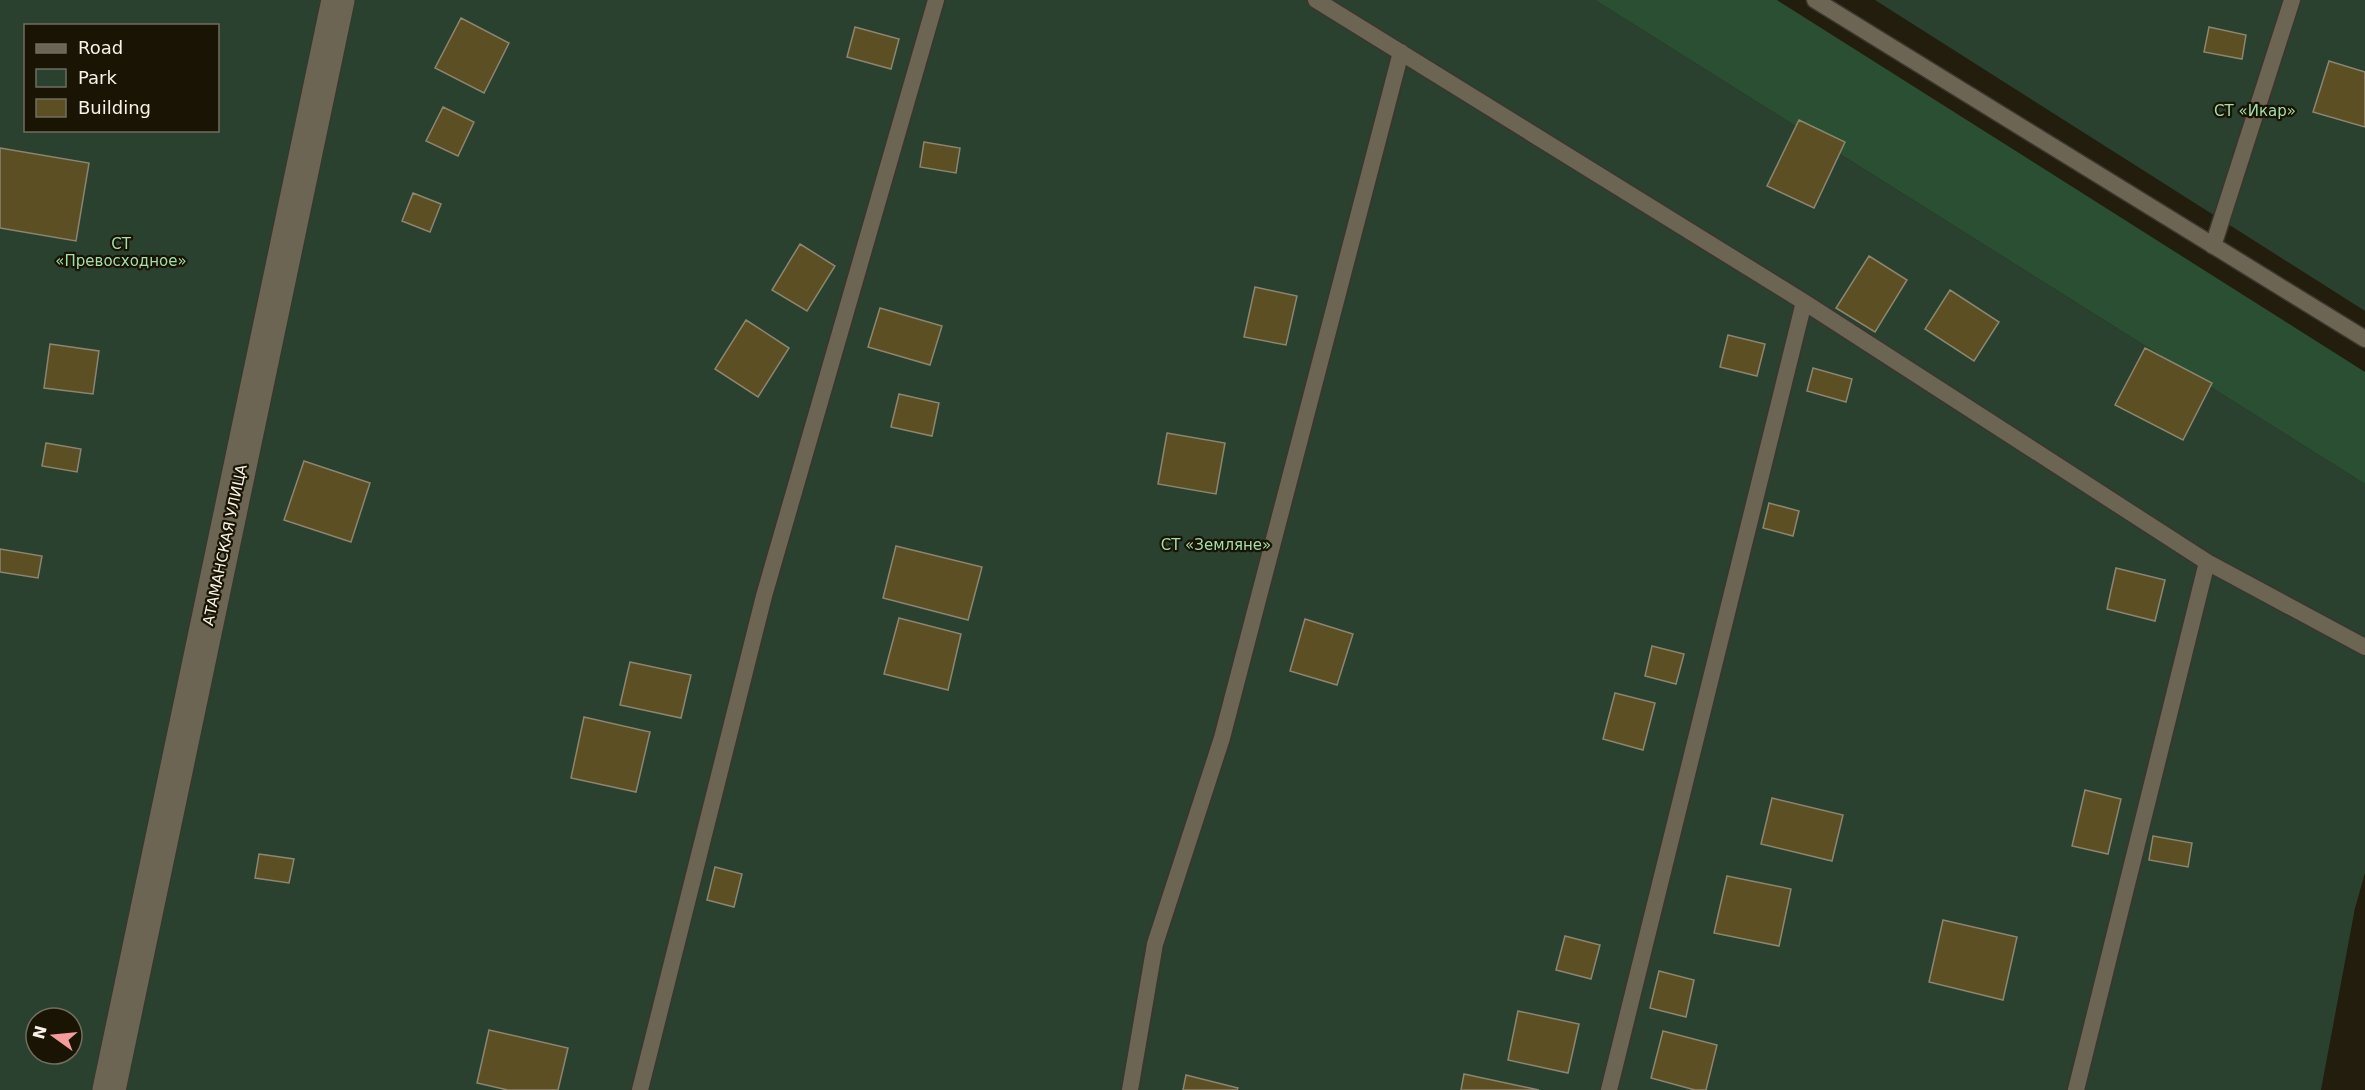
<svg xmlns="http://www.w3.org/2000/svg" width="2365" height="1090" font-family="'DejaVu Sans',sans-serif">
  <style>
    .green { fill: #2a412f; fill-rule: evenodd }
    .forest { fill: #2b4f33 }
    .building { fill: #5d4f24; stroke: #8c8571; stroke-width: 1.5 }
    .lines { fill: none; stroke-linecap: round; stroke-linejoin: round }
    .lane-casing { stroke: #3b362e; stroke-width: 19 }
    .street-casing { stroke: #3b362e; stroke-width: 35 }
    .lane { stroke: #6c6553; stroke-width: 16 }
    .street { stroke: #6c6553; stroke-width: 33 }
    .labels { text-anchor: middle; stroke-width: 4.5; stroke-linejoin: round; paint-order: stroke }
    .park-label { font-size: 15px; fill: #a2dfad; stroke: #1a1405 }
    .street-label { font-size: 15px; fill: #f6f2e7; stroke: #1a1405 }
  </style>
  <rect width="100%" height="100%" fill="#231d0d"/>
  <path class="green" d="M0,0h1595l770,484v389l-10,35 -34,182h-2321zM26,26h192v104h-192zM36,1018h36v36h-36z
    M1875,0h490v311z"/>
  <path class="forest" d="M1595,0h182l588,372v112z"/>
  <path class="building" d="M461,18l48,25 -25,50 -49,-25z
    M855,27l44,12 -8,30 -44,-12z
    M2209,27l37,8 -4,24 -38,-7z
    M2329,61l36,11v55l-52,-15z
    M443,107l31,15 -16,34 -32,-15z
    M1799,120l46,22 -31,66 -47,-22z
    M924,142l36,6 -4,25 -36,-6z
    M0,148l89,15 -13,78 -76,-13z
    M413,193l28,11 -11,28 -28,-11z
    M800,244l35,22 -28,45 -35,-21z
    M1869,256l38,24 -32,52 -39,-24z
    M1255,287l42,9 -11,49 -42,-8z
    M1950,290l49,32 -25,39 -49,-32z
    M880,308l62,18 -12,39 -62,-18z
    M746,320l43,28 -31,49 -43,-28z
    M1728,335l37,9 -8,32 -37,-9z
    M50,344l49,7 -6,43 -49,-6z
    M2145,348l67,35 -29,57 -68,-35z
    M1813,368l39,11 -6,23 -39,-11z
    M899,394l40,9 -7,33 -41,-9z
    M1167,433l58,10 -9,51 -58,-10z
    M46,443l35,6 -4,23 -35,-6z
    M304,461l66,22 -19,59 -67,-22z
    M1769,503l30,8 -6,25 -30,-8z
    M896,546l86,21 -14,53 -85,-22z
    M0,549l42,7 -4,22 -38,-6z
    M2116,568l49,12 -10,41 -48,-12z
    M899,618l62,16 -13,56 -64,-16z
    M1305,619l48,15 -16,51 -47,-14z
    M1652,646l32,8 -8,30 -31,-8z
    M630,662l61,13 -10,43 -61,-13z
    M1615,693l40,10 -12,47 -40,-11z
    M584,717l66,15 -14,60 -65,-14z
    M2085,790l36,9 -13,55 -36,-8z
    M1772,798l71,17 -11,46 -71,-17z
    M2153,836l39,7 -4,24 -39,-7z
    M259,854l35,5 -5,24 -34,-5z
    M715,867l27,7 -8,33 -27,-7z
    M1727,876l64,13 -12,57 -65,-13z
    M1943,920l74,17 -14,63 -74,-18z
    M1565,936l35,9 -9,34 -35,-9z
    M1659,971l35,9 -8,37 -36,-9z
    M1518,1011l61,13 -11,49 -60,-13z
    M489,1030l79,18 -10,42h-50l-31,-7z
    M1663,1031l54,14 -11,45h-11l-44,-12z
    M1464,1074l75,16h-78z
    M1186,1075l52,13 -1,2h-54z"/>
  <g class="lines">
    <g class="lane-casing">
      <path id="lane" d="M1316,0l488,302 403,260 158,85
        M1815,0l550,339
        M2213,246l79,-246
        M640,1090l124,-494 172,-596
        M1130,1090l25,-146 67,-206 179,-686
        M1609,1090l195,-788
        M2076,1090l131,-528"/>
    </g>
    <g class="street-casing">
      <path id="street" d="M109,1090l229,-1090"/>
    </g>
    <use href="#lane" class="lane"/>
    <use href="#street" class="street"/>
  </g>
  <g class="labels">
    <g class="park-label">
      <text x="2255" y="116">СТ «Икар»</text>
      <text x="121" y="249">СТ<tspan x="121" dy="17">«Превосходное»</tspan></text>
      <text x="1216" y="550">СТ «Земляне»</text>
    </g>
    <g class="street-label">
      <text transform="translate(225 545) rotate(-78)" y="5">АТАМАНСКАЯ УЛИЦА</text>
    </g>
  </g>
  <rect x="24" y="24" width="195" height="108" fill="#1a1405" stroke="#726d5f" stroke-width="1.5"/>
  <rect x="36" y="44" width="30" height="9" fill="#6c6553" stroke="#726d5f" stroke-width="1.5"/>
  <text x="78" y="54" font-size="18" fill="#f6f2e7">Road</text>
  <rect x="36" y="69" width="30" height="18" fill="#2a412f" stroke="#726d5f" stroke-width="1.5"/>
  <text x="78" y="84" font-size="18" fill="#f6f2e7">Park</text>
  <rect x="36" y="99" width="30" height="18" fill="#5d4f24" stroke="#726d5f" stroke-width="1.5"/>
  <text x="78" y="114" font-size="18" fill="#f6f2e7">Building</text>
  <g transform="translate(54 1036) rotate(285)"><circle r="28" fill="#1a1405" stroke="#726d5f" stroke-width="1.5"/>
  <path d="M0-4.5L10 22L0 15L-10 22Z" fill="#f59b9c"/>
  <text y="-9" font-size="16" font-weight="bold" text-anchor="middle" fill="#f6f2e7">N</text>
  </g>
</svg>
